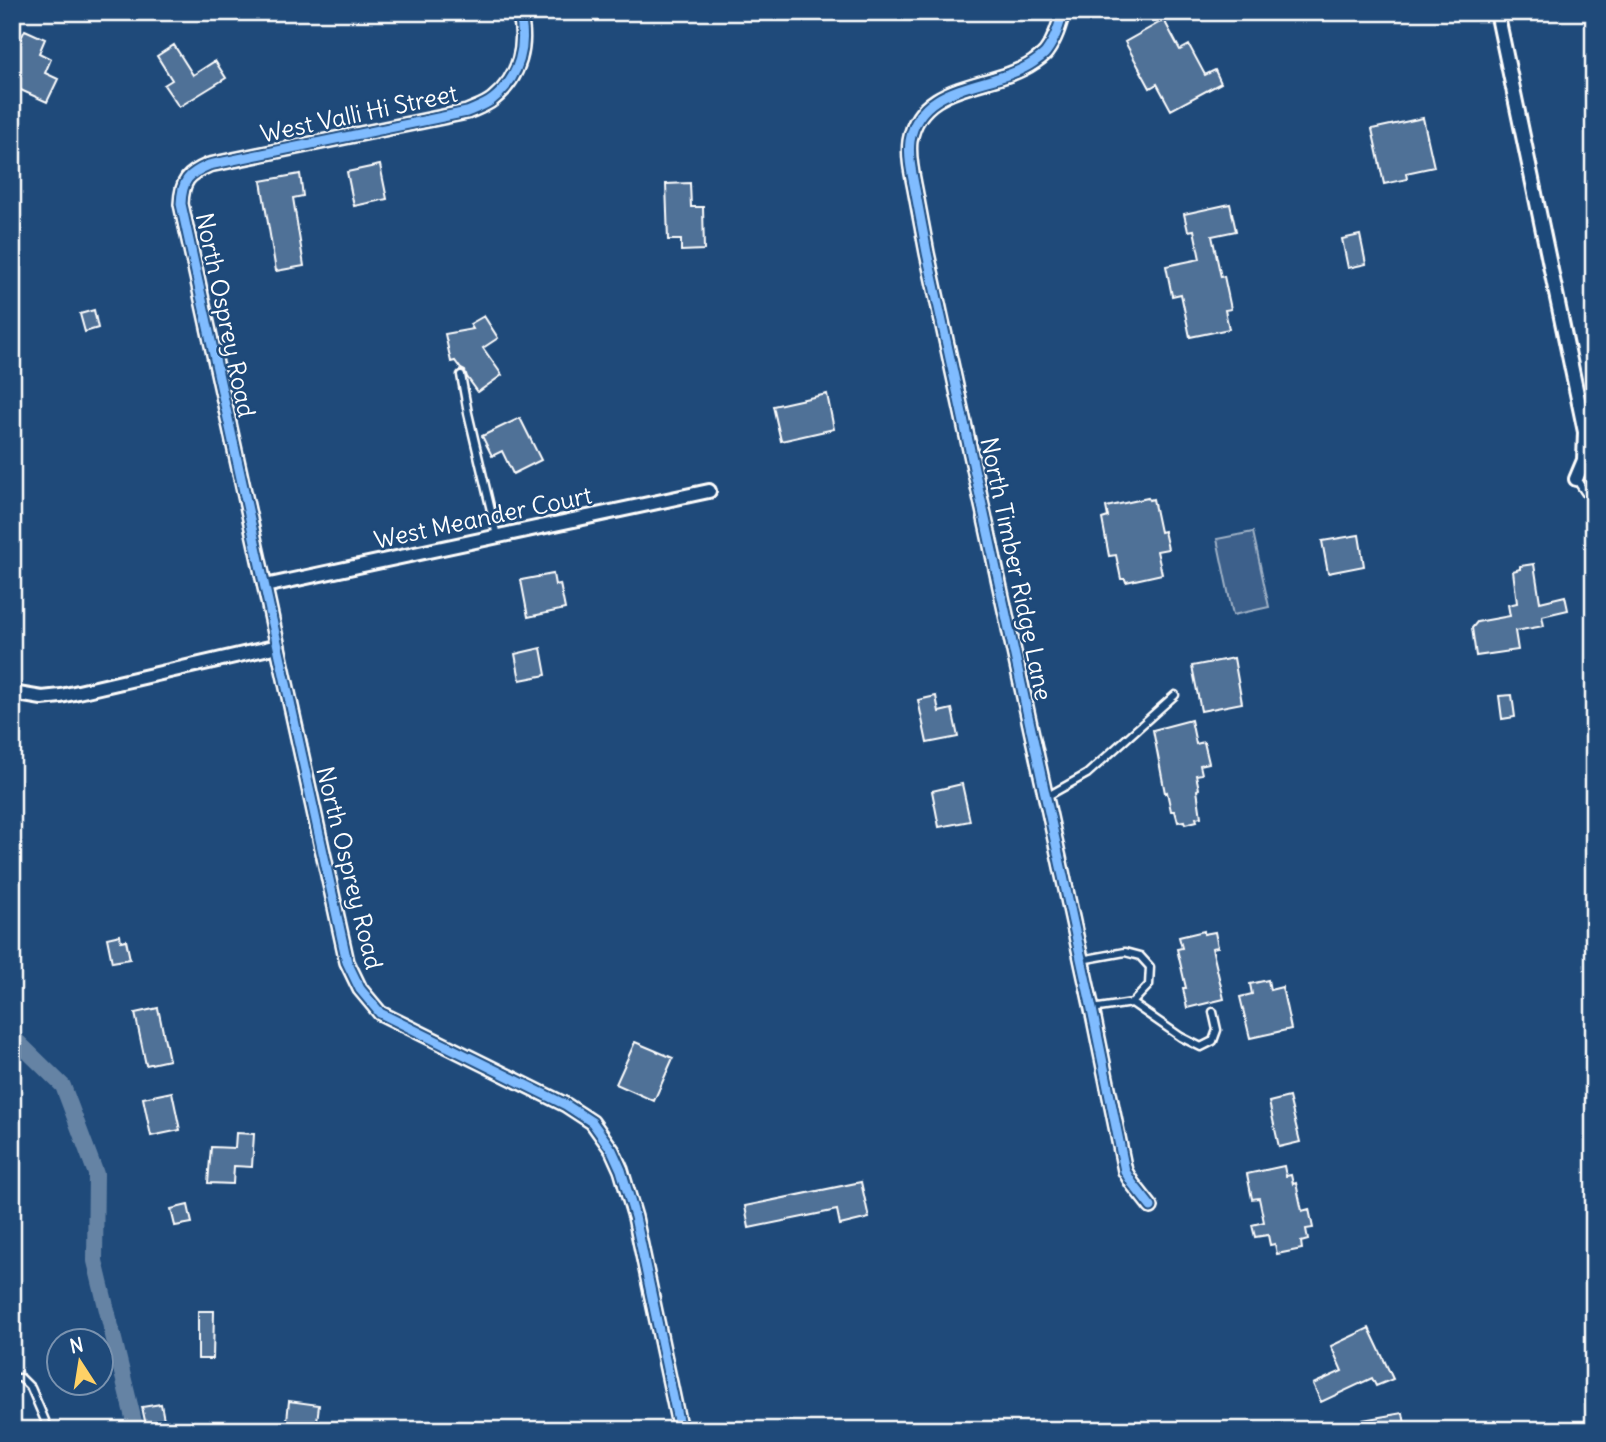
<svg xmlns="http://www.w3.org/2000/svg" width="1606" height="1442" font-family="Delius,sans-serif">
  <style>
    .green { fill: #3c618b; stroke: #9eb0c5; stroke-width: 2 }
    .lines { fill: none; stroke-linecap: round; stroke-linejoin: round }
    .canal { stroke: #6583a4; stroke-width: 16 }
    .building { fill: #507197; stroke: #fff; stroke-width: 2 }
    .lane-casing { stroke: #fff; stroke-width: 11 }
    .street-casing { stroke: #fff; stroke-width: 18 }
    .lane { stroke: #1f4a7a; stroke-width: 6 }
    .street { stroke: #1f4a7a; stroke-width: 12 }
    .cycleway-casing { stroke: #1f4a7a; stroke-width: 13 }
    .cycleway { stroke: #80bcff; stroke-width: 9 }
    .labels { text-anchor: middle; stroke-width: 5; stroke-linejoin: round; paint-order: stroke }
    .street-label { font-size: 24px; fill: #fff; stroke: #1f4a7a }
  </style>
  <rect width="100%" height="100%" fill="#1f4a7a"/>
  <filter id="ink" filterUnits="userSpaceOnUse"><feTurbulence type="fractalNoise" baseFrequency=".0143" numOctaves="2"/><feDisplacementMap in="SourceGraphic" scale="14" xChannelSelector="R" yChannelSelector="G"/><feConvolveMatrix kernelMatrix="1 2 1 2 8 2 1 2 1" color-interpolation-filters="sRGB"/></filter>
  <g filter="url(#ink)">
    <path class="green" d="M1253,532l16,75 -36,8 -16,-76z"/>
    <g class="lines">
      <path class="canal" d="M12,1041l7,2 44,43 33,88 -1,87 41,169"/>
    </g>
    <path class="building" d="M1164,20l16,30 9,-5 16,30 10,-5 6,13 -50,27 -14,-26 -7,4 -25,-46z
      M25,30l20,9 -6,14 12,6 -6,14 13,6 -11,23 -35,-16v-30z
      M174,45l19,30 22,-14 11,17 -47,29 -15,-22 8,-5 -15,-24z
      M1423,118l11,49 -28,6 1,6 -23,5 -12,-55z
      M380,165l7,34 -33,7 -7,-34z
      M300,174l3,22 -10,2 11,68 -28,5 -15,-90z
      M690,183l1,24h12l1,43 -23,1v-11h-13l-2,-56z
      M1230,204l6,27 -24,5 9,41 3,-1 7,33 -6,1 4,19 -39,8 -9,-43 -9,2 -6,-30 34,-7 -6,-29 -6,1 -4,-17z
      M1360,235l6,29 -18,4 -6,-29z
      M94,310l4,18 -13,4 -5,-18z
      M484,316l14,22 -15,10 19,27 -24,17 -11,-15 -2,-6 -4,-2 -6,-8 -4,1 -6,-28 28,-5 -3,-5z
      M827,394l7,35 -53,12 -8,-35z
      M520,418l21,42 -28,14 -11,-23 -10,5 -10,-20z
      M1148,498l1,2 4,-1 7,33 4,-1 4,18 -11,2 5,23 -36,8 -1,-3h-4l-5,-24 -7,1 -7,-37 6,-2 -2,-10z
      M1359,535l5,31 -36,7 -6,-32z
      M1534,564l6,38 25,-6 3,14 -26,6 2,10 -29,5 3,19 -42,6 -4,-28 5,-6 33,-6 -2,-11 9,-2 -4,-32 7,-2v-3z
      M553,574l2,11 5,-1 5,25 -37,8 -7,-37z
      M541,648l5,27 -26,5 -5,-26z
      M1234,658l8,45 -41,8 -9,-45z
      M1512,695l3,22 -13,2 -3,-23z
      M936,696l3,16 13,-3 6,28 -31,6 -9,-43z
      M1191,720l5,24 8,-2 5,21 -9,2 2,9 -6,1 3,14 -2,1 4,27 -5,1 1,3 -12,3 -1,-3 -6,1 -3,-11h-4l-4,-19 -2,1 -12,-63z
      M962,784l8,37 -31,6 -7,-36z
      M1204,931v3l11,-2 3,15 -6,1 12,51 -37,9 -4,-20h3l-9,-39 5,-1 -3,-11z
      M120,935l1,6 5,-1 4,19 -18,3 -5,-24z
      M1268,980l2,10 12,-3 9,42 -41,9 -10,-41 12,-3 -2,-10z
      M158,1008l11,52 -23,5 -11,-52z
      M635,1042l38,16 -19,43 -38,-17z
      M172,1092l8,38 -29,6 -8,-38z
      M1289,1097l11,45 -21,5 -10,-45z
      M236,1133l18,1 -2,33 -18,-1 -1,18 -25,-1 3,-36 24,1z
      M1284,1166l2,10 5,-1 2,9 3,-1 6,28 7,-2 4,19 -7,1 2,11 -7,2 1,7 -25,5 -2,-10 -5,1 -2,-10 -13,2 -3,-12 12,-3 -5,-24 -7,1 -5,-25z
      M861,1182l8,36 -29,7 -3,-15 -88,18 -4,-22z
      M188,1205l4,18 -17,3 -4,-17z
      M198,1311h16l-1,48h-15z
      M1369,1328l24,51 -17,7 -4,-8 -51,24 -8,-18 29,-13 -11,-25z
      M289,1401l30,4 -3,25h-30z
      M161,1404l5,26h-19l-5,-23z
      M1403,1413l3,17h-61v-7z"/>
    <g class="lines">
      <g class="lane-casing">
        <path id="lane" d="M461,375l7,38 29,123
          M1576,479l13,19 5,11
          M1046,797l41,-23 88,-79
          M1081,960l44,-8 15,4 10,11 -1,18 -17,18
          M1092,1009l40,-6 49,34 20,10 12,-6 4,-11 -4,-18
          M12,1378h9l10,10 18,42"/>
      </g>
      <g class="street-casing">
        <path id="street" d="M519,12c9,33 1,65 -26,87 -7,6 -17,9 -26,13l-258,53c-21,9 -27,15 -28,39l166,758 13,27 20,24 186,92 26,17 20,28 9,20 14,47 45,213
          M1063,12c-4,14 -8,28 -17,40 -3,4 -8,7 -12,10 -40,28 -114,18 -124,79 -2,16 2,33 5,48 4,21 8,43 12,64l165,756 33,162 7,12 19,24
          M1497,12l88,420 -1,28 -8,19
          M265,586l444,-95
          M12,693l30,5 19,-2 217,-50"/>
      </g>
      <use href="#lane" class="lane"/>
      <use href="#street" class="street"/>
      <g class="cycleway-casing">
        <path id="cycleway" d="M519,12c9,33 1,65 -26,87 -7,6 -17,9 -26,13l-258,53c-21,9 -27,15 -28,39l166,758 13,27 20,24 186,92 26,17 20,28 9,20 14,47 45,213
          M1063,12c-4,14 -8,28 -17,40 -3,4 -8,7 -12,10 -40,28 -114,18 -124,79 -2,16 2,33 5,48 4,21 8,43 12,64l165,756 33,162 7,12 19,24"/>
      </g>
      <use href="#cycleway" class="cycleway"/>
    </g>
  </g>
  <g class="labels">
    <g class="street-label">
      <text transform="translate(359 114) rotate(-12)" y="8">West Valli Hi Street</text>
      <text transform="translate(225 315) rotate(78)" y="8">North Osprey Road</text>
      <text transform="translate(483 518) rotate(-12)" y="8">West Meander Court</text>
      <text transform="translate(1016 569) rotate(78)" y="8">North Timber Ridge Lane</text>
      <text transform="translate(349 868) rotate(76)" y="8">North Osprey Road</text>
    </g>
  </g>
  <rect width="1606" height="1442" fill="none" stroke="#1f4a7a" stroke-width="42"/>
  <rect x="21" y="21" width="1564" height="1400" fill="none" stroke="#fff" stroke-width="2.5" filter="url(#ink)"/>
  <g transform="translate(80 1362) rotate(348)"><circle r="33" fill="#1f4a7a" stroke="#7992af" stroke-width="2"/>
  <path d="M0-5L12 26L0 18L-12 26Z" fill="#ffd166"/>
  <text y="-10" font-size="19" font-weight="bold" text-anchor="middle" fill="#ffffff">N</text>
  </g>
</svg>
